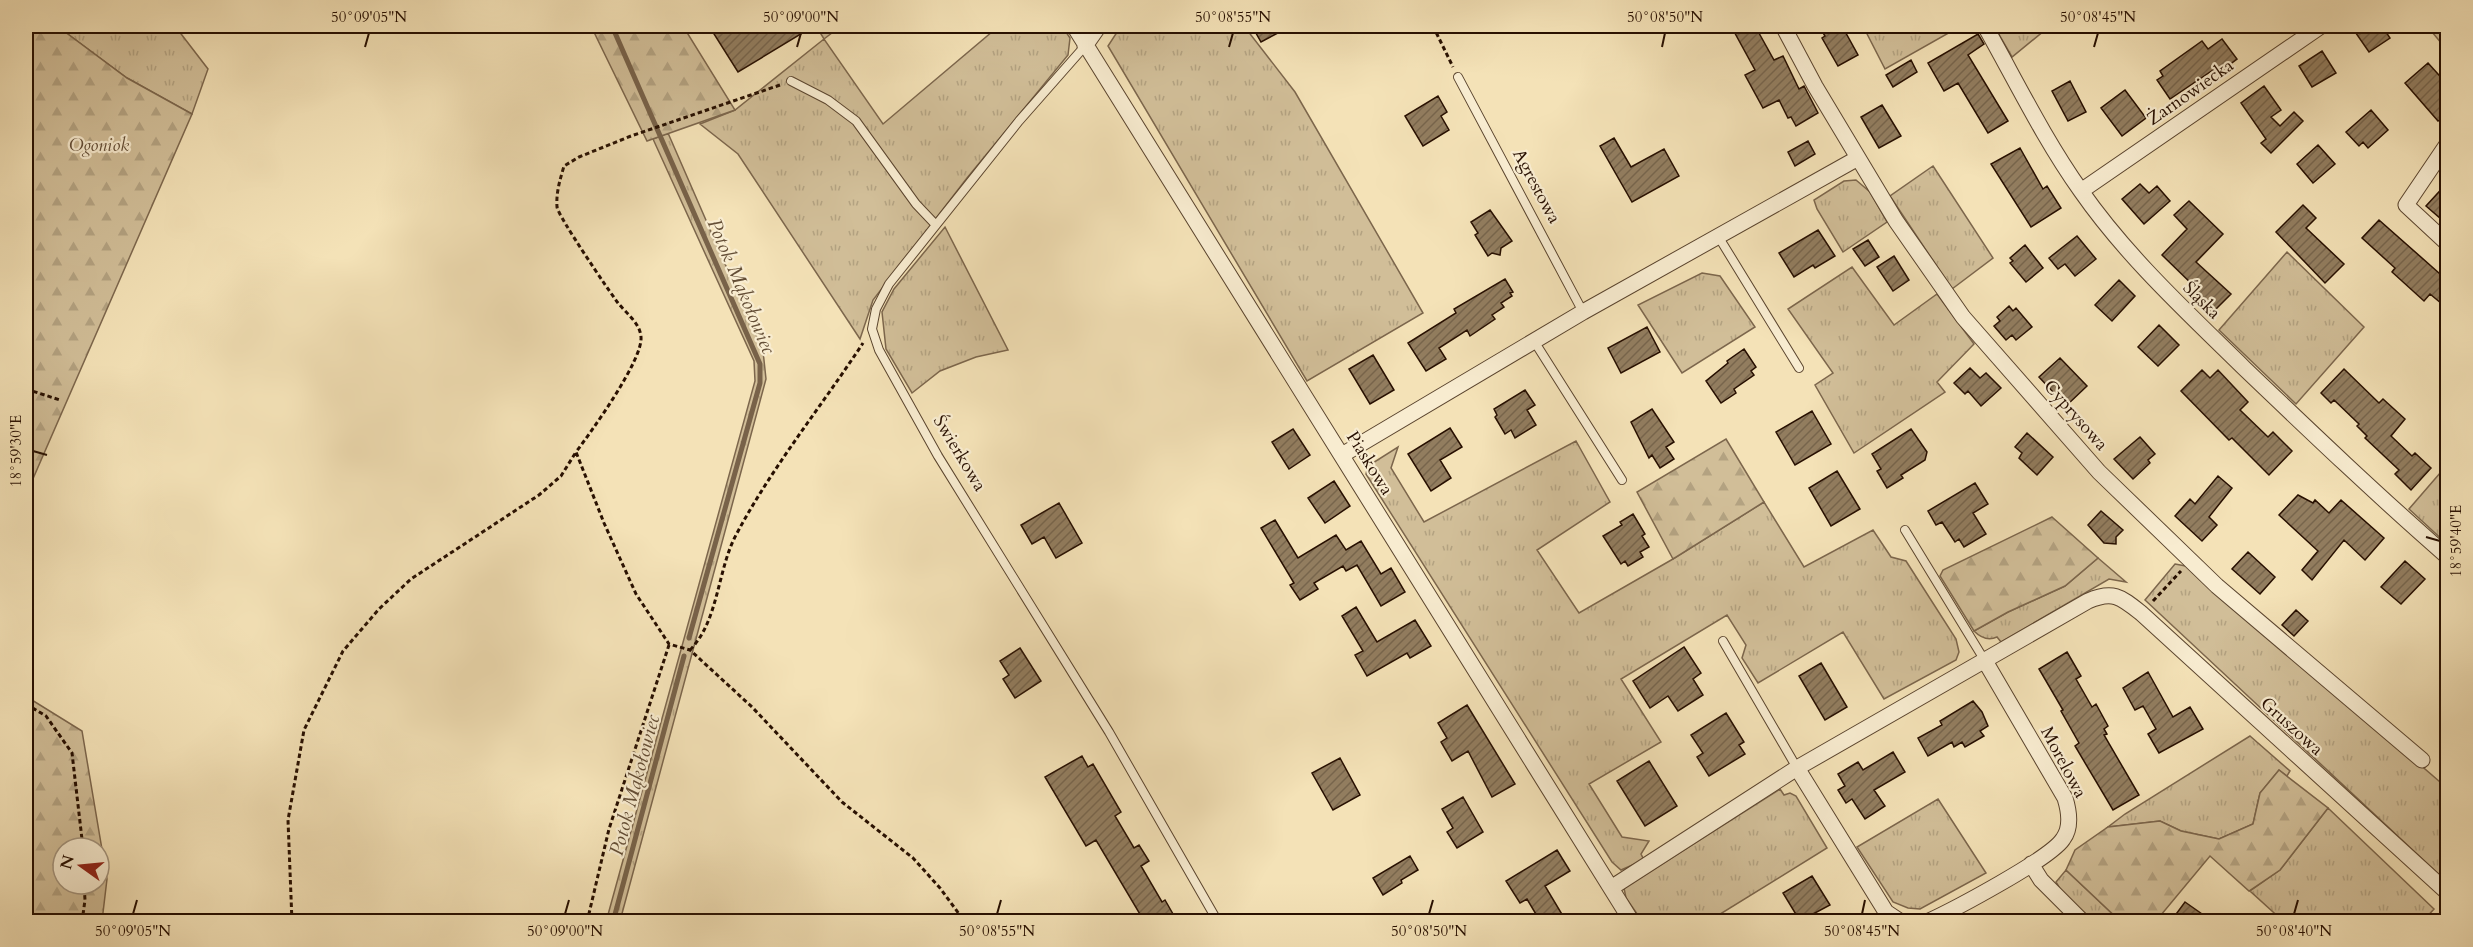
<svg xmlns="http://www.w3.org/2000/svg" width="2473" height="947" font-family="Cardo,serif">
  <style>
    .grass { fill: url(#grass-tufts); stroke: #7c664c; stroke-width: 1.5 }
    .forest { fill: url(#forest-firs); stroke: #7c664c; stroke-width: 1.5; fill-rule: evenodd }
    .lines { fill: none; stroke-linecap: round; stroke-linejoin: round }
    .stream { stroke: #786249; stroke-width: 5 }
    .building { fill: url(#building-hatch); stroke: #270f00; stroke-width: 1.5 }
    .lane-casing { stroke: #5a442e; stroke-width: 10 }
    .street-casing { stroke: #5a442e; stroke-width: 17 }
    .path { stroke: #270f00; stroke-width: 3; stroke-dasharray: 4.5 3; stroke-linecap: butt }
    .lane { stroke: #f8ecd0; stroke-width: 8 }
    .street { stroke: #f8ecd0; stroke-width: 15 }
    .ticks { fill: none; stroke: #270f00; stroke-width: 2 }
    .labels { text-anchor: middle; stroke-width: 4.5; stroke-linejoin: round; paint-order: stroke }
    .street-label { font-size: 18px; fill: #270f00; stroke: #f8ecd0 }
    .park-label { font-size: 18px; font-style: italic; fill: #624c35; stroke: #f8ecd0 }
    .water-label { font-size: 20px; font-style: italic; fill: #644e36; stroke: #f8ecd0 }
    .neatline { fill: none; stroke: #270f00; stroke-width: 2 }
    .ticks-label { font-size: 15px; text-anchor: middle; fill: #270f00 }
  </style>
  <defs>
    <pattern id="grass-tufts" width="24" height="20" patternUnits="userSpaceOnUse" patternTransform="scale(1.5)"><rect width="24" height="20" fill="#d1be98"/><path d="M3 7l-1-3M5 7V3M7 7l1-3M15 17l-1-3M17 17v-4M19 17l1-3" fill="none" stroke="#b3a281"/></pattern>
    <pattern id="forest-firs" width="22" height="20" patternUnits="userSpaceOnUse" patternTransform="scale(1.5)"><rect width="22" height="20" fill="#d1be98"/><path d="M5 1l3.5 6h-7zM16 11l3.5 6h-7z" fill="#b3a281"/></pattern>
    <pattern id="building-hatch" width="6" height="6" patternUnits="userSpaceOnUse" patternTransform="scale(1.5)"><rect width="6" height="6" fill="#927d5f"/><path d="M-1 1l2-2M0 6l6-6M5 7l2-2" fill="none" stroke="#77654c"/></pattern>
  </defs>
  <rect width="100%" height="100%" fill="#f4e2b7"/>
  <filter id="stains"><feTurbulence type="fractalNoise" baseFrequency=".00333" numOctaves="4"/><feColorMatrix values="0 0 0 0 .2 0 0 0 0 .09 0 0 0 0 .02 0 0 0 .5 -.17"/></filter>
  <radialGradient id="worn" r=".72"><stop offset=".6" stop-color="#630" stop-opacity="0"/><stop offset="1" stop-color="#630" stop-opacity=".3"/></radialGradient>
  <path class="grass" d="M57,26h118l33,43 -16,45 -65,-36z
    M999,26h63l8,12 -2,17 -101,123 -94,122 -13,39 -122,-185 -38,-30 35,-14 89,-71 59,85z
    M1121,26h123l51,66 128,221 -116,68 -199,-335z
    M1863,26h98l-76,43z
    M1994,26h56l-38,31z
    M2427,26h20v24z
    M668,133l95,218 3,28 -146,542 -14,1 149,-541 -1,-20 -101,-222z
    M1933,166l60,92 -41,31 -62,-93z
    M1856,180l14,12 17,30 -44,30 -26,-43 -3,-9 30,-19z
    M945,227l63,123 -32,7 -36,14 -28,22 -26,-44 -4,-37 12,-23z
    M2287,252l77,75 -68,77 -77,-74z
    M1852,267l42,58 43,-31 37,50 -37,38 8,10 -91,61 -39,-68 18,-12 -45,-64z
    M1702,273l18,3 35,51 -73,46 -44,-68z
    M1576,441l34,61 -73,48 42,63 94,-54 91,-57 40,65 69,-37 18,27 15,4 50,78 3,13 -3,8 -72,39 -41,-67 -85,51 -16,-25 4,-13 -19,-30 -106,64 40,63 -72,42 33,53 27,4 -8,13 3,6 -23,10 -9,-8 -246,-388 2,-8 30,-19 -7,21 33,54z
    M2447,465v79l-38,-35z
    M2098,558l28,24 -17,-3 -108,63 -4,-5c-9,4 -16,1 -23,-6l34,-19 57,-26z
    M2175,564l16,3 256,221v94l-302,-282z
    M2250,736l40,35 -3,5 -8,-6 -19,23 -7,31 -34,15 -38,-8 -21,-10 -52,6 17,-13z
    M1780,789l4,6 6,-2 6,3 31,52 -118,73h-67l-16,-23 -2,-10z
    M1938,799l48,74 -66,36 -12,-1 -15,-6 -36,-55z
    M2328,808l106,101 -11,12h-140l-33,-30 30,-21z
    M2066,870l54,51h-26l-31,-27 -7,-12z"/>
  <path class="forest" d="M26,26h31l70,52 65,36 -160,367 -6,125 1,91 55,34 25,148 -5,42h-76zM63,848h36v36h-36z
    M591,26h92l52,84 -88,31z
    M816,26h25l-17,13z
    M1726,439l38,63 -91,57 -36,-67z
    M2052,517l46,41 -33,28 -57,26 -34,19 -34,-55 3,-6z
    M2279,770l49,38 -48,62 -31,21 -39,-35 -54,65h-36l-54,-51 9,-20 33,-23 52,-6 21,10 38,8 34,-15 7,-31z"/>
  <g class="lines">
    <path class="stream" d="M612,26l148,338v19l-71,255
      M613,922l71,-266"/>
  </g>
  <path class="building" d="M709,26h105l-76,46z
    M1252,26h39l-30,16z
    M1731,26h24l19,34 9,-4 16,33 5,-3 14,27 -22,13 -5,-9 -3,1 -9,-18 -16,8 -18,-33 10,-5z
    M1819,26h23l16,29 -20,11 -16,-28 3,-2z
    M2351,26h31l8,12 -21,14z
    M1978,34l6,10 -16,11 40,66 -20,12 -30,-50 -14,8 -16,-28z
    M2222,39l15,20 -21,16 -3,-5 -43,29 -13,-19 6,-4 -3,-5 42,-30 6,8z
    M2322,51l14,22 -24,14 -13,-21z
    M1911,60l6,12 -24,15 -7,-12z
    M2428,63l20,22v29l-10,7 -33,-38z
    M2070,81l16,31 -18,9 -16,-30z
    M2264,86l17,24 -10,7 9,9 14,-14 9,9 -32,32 -10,-10 5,-4 -25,-36z
    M2125,90l21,28 -24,18 -21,-28z
    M1438,96l9,16 -6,4 8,14 -26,16 -18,-30z
    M1882,105l19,31 -22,12 -18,-31z
    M2371,110l17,20 -20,18 -5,-6 -4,4 -13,-14z
    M1614,138l17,29 33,-18 15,27 -47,26 -32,-56z
    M1808,141l7,13 -20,12 -7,-14z
    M2318,145l17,19 -22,19 -16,-19z
    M2020,148l23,41 4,-3 14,22 -30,19 -40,-63z
    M2448,182v43l-22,-19z
    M2140,184l9,9 8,-7 13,15 -26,23 -22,-25z
    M2189,201l34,33 -27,28 35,32 -19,19 -19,-18 5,-5 -36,-35 25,-26 -13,-14z
    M2303,205l13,13 -10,10 38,36 -19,19 -49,-51z
    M1490,210l22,31 -11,7 -1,7 -8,-2 -4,3 -13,-21 3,-2 -7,-11z
    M2379,220l69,61v28l-18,-15 -6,7 -32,-29 3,-4 -33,-30z
    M1818,230l17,26 -20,12 -2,-3 -19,12 -15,-24z
    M2077,236l19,23 -21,17 -10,-12 -7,5 -9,-11z
    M1868,240l11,17 -14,9 -12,-17z
    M2025,245l18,23 -17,14 -16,-19 3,-2 -3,-3z
    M1894,256l15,24 -16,11 -16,-24z
    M1505,279l8,13 -3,1 2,3 -11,7 3,4 -12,8 3,4 -25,17 -3,-6 -28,18 7,11 -20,12 -18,-28 48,-30 -2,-4z
    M2119,280l16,16 -23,25 -17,-16z
    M2009,306l4,5 3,-3 16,19 -16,13 -4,-5 -6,5 -12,-14 6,-5 -3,-4z
    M2159,325l20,20 -21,21 -20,-19z
    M1647,327l13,25 -39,21 -13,-25z
    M1744,349l12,18 -5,4 3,4 -20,14 2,4 -15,10 -15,-22 22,-18 -1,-2z
    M1373,355l21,35 -24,14 -21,-35z
    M2060,358l27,28 -21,20 -27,-29z
    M1970,368l10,10 6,-5 15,15 -20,18 -13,-15 -3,3 -11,-11z
    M2344,369l35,34 4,-4 22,20 -14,17 21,20 3,-3 16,15 -20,22 -16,-16 4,-4 -34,-32 2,-2 -10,-10 2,-2 -25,-24 -3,3 -10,-10z
    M2202,370l8,8 8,-8 30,32 -8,8 28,27 5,-5 19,19 -23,24 -37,-37 -3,2 -48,-49z
    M1525,390l10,15 -8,5 9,15 -21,13 -4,-8 -6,4 -10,-17 2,-2 -3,-6z
    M1652,409l22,33 -8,5 8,12 -14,9 -8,-13 -3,3 -18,-36z
    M1812,411l19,33 -36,21 -19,-33z
    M1450,428l12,19 -22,13 11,18 -20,13 -23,-37z
    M1293,429l17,26 -21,14 -17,-27z
    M1911,429l16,23 -2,8 -24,15 2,3 -16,10 -10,-17 4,-2 -9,-15z
    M2027,433l26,24 -16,18 -18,-17 3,-5 -7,-6z
    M2140,437l15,17 -7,6 2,3 -17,16 -19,-20z
    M1837,471l23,38 -29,17 -22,-38z
    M2218,476l14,12 -23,29 8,8 -15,16 -27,-25 15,-17 5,5z
    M1334,481l16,25 -25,17 -17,-25z
    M1975,483l13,21 -15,9 13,21 -22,13 -5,-8 -4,3 -13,-20 -6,3 -8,-14z
    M2298,495l15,8 2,-3 14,13 12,-13 43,38 -19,22 -21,-20 -32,40 -10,-10 16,-19 -39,-36z
    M1059,503l23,40 -26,15 -12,-21 -12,7 -11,-19z
    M2101,511l22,19 -7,7v7l-12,-1 -16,-18z
    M1633,514l12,20 -3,2 7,11 -9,5 3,5 -15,9 -3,-5 -4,3 -18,-28 19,-11 -2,-3z
    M1275,520l23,38 38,-23 10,15 15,-9 20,33 10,-6 14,24 -24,14 -24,-41 -11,6 -3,-5 -29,17 4,6 -18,11 -10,-15 4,-2 -33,-55z
    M2248,552l27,25 -15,17 -28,-25z
    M2405,561l20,18 -24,25 -20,-17z
    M1356,607l21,35 38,-22 16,26 -21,12 -3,-5 -40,23 -12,-21 8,-4 -21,-35z
    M2296,610l12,11 -14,15 -12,-11z
    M1684,647l17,26 -8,6 10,16 -25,16 -10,-15 -18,12 -17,-27z
    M1020,648l21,33 -26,17 -12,-19 6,-4 -9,-14z
    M2067,652l14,24 -5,3 16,28 4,-3 12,22 -4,3 3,5 -3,1 35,60 -26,15 -38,-64 4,-3 -18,-32 2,-1 -24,-41z
    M1821,663l26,44 -22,13 -26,-44z
    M2148,672l25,45 17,-10 13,22 -44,24 -11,-19 8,-5 -13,-23 -8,4 -12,-22z
    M1973,701l9,11 6,14 -8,5 4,5 -19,11 -3,-5 -8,5 -2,-5 -24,14 -10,-18 24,-13 -2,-4z
    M1467,705l48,79 -23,13 -24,-46 -16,10 -11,-19 6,-4 -9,-15z
    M1726,713l18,29 -5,3 6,9 -36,22 -12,-19 6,-4 -12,-18z
    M1893,752l12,20 -31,18 11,16 -20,13 -13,-20 -6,4 -8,-13 7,-4 -7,-12 20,-12 5,8z
    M1082,756l6,11 5,-3 28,48 -6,4 19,32 5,-3 10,16 -8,5 21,36 3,-2 12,21h-33l-48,-81 -10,6 -41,-69z
    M1340,758l20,37 -27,15 -21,-37z
    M1649,761l28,45 -32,20 -28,-45z
    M1463,797l20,35 -26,16 -10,-16 6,-4 -11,-19z
    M1557,850l13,21 -25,15 21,35h-26l-13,-22 -7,4 -14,-22z
    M1410,856l8,14 -17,10 1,3 -19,12 -10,-17z
    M1812,876l18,29 -30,16 -17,-28z
    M2185,902l27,19h-41z"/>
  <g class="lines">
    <g class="lane-casing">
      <path id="lane" d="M1085,46l-66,75 -130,163 -13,25 -4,20 7,21 59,106 171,276 109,190
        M1458,77l125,235
        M791,81l37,19 28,21 60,83 19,20
        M1718,236l81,132
        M1534,341l88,139
        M1905,530l80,131
        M1723,641l74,127"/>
    </g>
    <g class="street-casing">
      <path id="street" d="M1074,26l558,896
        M1783,26l32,60 81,135 67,96 136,155 118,114 205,174
        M1985,26c31,55 59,113 96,165 46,66 106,121 163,177 67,64 134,128 204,189
        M1085,46l14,-20
        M2448,143l-42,62 42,39
        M2081,191l240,-165
        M1342,455l241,-143 275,-154
        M1797,768l89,144 15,10
        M2031,864l10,16 42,42
        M1611,888l186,-120 291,-167c25,-11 33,-4 53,12l307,280
        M1927,922c26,-12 123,-63 136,-83 9,-12 6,-28 2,-41l-80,-137"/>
    </g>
    <path class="path" d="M1433,26l20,41
      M780,85l-149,51 -52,21 -15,9c-4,14 -8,26 -7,41 1,9 52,84 61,96 8,10 22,20 23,34 2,23 -50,95 -65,115l28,71 32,71 33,50 21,6 62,57 90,95 71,56 27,30 25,34
      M26,389l34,11
      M2153,601l28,-30
      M690,650c29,-30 27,-79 46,-115 36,-68 85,-128 127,-192
      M26,704l20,12 26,37 11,95
      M82,922l3,-22 -1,-16
      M292,922l-4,-102 16,-90 39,-79 36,-42 32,-30 128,-84 22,-19 15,-24
      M394,922h2
      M587,922l22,-93 60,-184"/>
    <use href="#lane" class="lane"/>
    <use href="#street" class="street"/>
  </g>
  <path class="ticks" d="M365,47l4,-14M797,47l4,-14M1229,47l4,-14M1662,47l3,-14M2094,47l4,-14M33,451l14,4M2426,537l14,4M133,914l4,-14M565,914l4,-14M997,914l4,-14M1429,914l4,-14M1862,914l3,-14M2294,914l4,-14"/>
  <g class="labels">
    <g class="street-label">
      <text transform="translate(2190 92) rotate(-35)" y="6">Żarnowiecka</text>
      <text transform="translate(1537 186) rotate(62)" y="6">Agrestowa</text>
      <text transform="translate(2202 300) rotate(45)" y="6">Śląska</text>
      <text transform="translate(2076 415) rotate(49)" y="6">Cyprysowa</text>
      <text transform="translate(960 453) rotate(59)" y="6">Świerkowa</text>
      <text transform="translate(1370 463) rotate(58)" y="6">Piaskowa</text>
      <text transform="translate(2292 726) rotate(42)" y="6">Gruszowa</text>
      <text transform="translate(2064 762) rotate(62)" y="6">Morelowa</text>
    </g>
    <g class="park-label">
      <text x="99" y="151">Ogoniok</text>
    </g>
    <g class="water-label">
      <text transform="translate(742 286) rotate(67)" y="7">Potok Mąkołowiec</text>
      <text transform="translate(634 785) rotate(-75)" y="7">Potok Mąkołowiec</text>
    </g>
  </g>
  <rect width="2473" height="947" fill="none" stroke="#f4e2b7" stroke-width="66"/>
  <g transform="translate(81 866) rotate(285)"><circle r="28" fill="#f8ecd0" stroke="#a4947d" stroke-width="1.5"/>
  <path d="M0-4.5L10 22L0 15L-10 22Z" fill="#8f2418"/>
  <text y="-9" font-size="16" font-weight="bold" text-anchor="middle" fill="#270f00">N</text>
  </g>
  <rect x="33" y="33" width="2407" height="881" class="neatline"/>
  <g class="ticks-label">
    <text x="369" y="22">50°09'05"N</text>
    <text x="801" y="22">50°09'00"N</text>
    <text x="1233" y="22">50°08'55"N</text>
    <text x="1665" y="22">50°08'50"N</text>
    <text x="2098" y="22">50°08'45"N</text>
    <text transform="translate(16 451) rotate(-90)" y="5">18°59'30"E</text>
    <text transform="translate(2456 541) rotate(-90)" y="5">18°59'40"E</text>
    <text x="133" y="936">50°09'05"N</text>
    <text x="565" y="936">50°09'00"N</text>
    <text x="997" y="936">50°08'55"N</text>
    <text x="1429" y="936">50°08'50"N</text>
    <text x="1862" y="936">50°08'45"N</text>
    <text x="2294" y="936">50°08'40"N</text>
  </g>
  <rect width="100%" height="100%" filter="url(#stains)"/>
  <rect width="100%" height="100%" fill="url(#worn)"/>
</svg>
